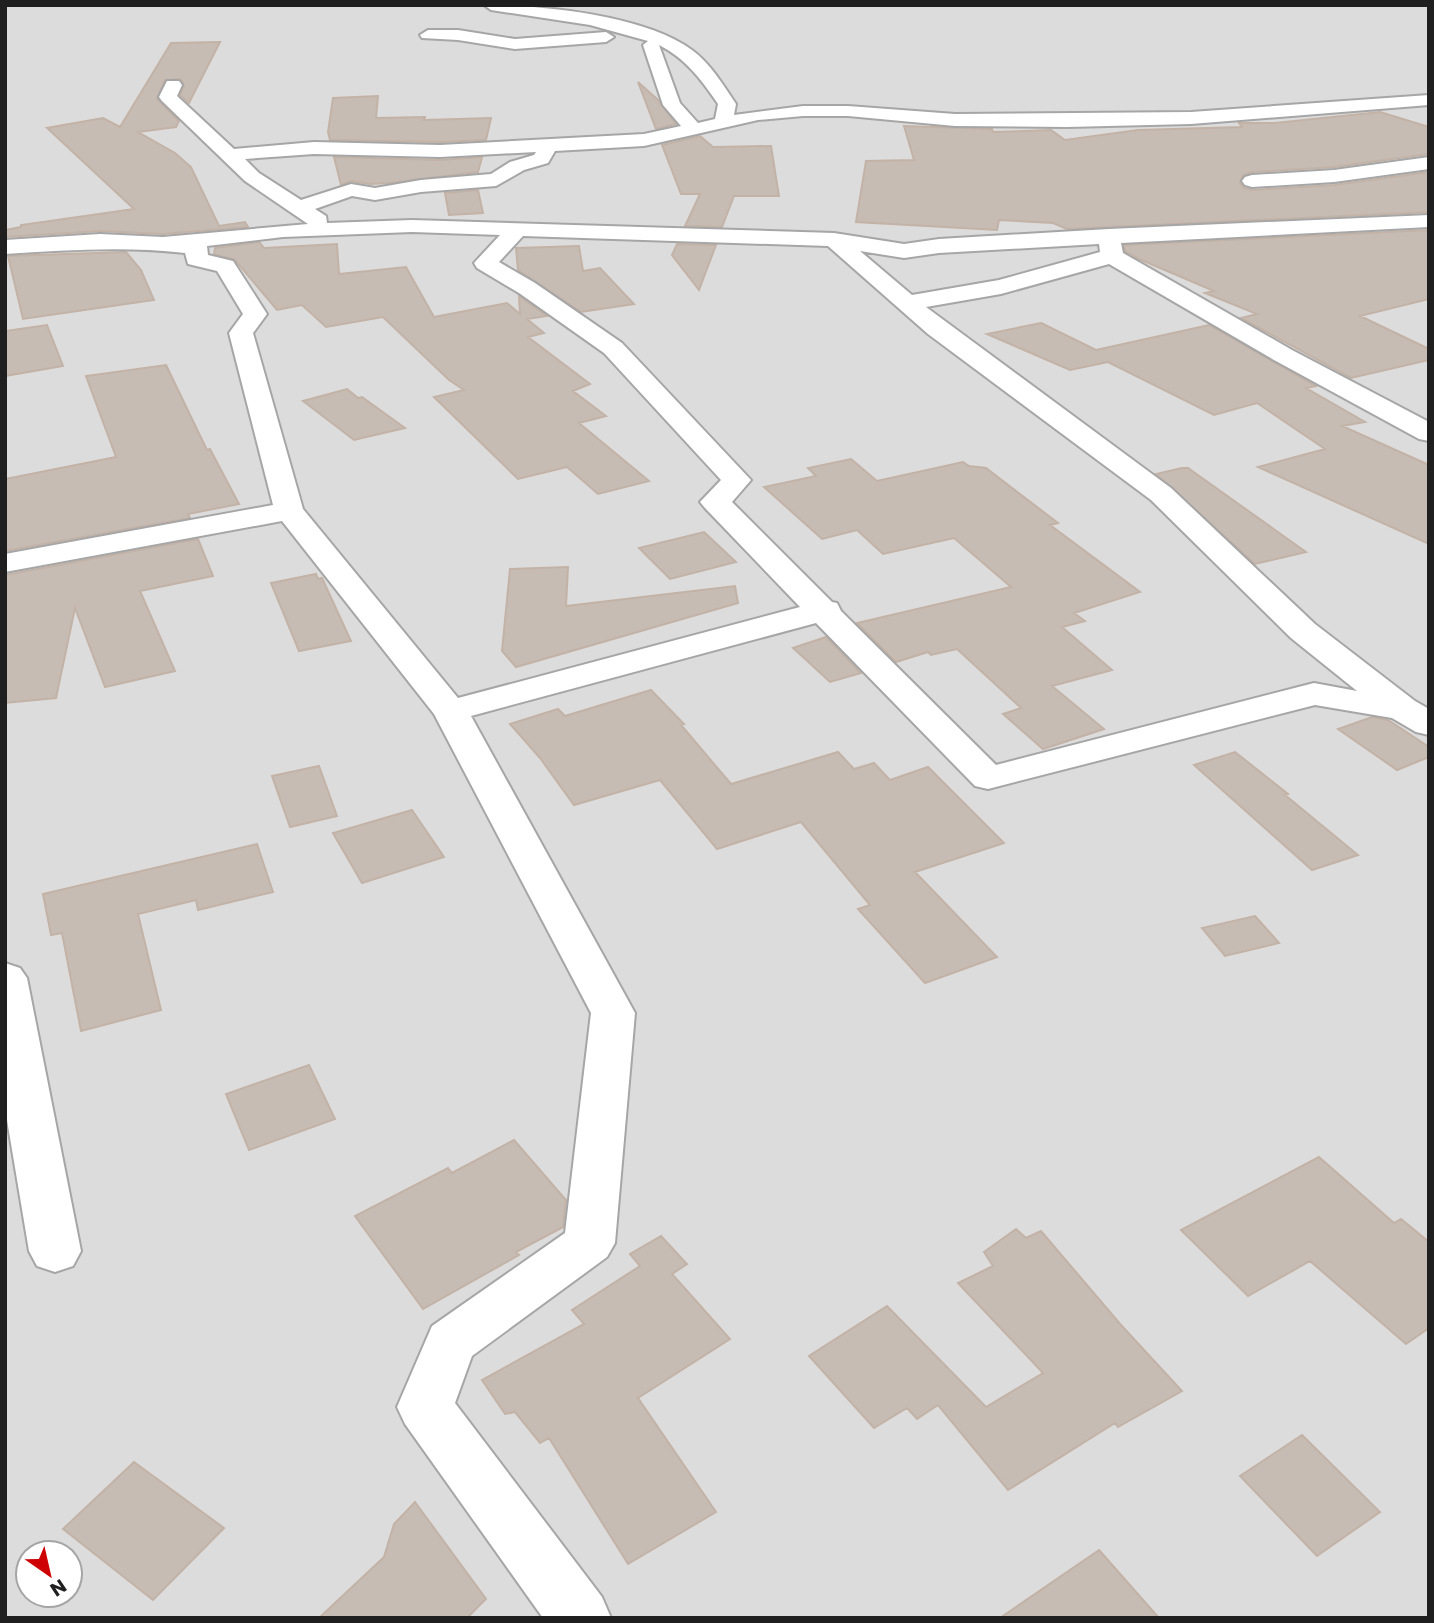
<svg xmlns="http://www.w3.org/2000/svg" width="1434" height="1623" font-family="Poppins,sans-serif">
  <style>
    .residential { fill: #dddcdc; fill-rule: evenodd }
    .building { fill: #c6bcb4; stroke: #c3b2a6; stroke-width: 2 }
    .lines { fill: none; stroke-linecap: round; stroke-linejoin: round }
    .minor-casing { stroke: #a6a6a6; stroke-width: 4 }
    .minor { fill: #fff; fill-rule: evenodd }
  </style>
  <rect width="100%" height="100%" fill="#f0ece5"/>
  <path class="residential" d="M5,5h1424v1613h-1424zM28,1553h42v42h-42z"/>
  <path class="building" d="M220,42l-31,61 -9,-8 4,-9 -3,-7 -16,1 -8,19 22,22 -3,6 -38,5 37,21 16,14 28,59 26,-4 3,5 -85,7 -63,-3 -95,6v-7l16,-3v-2l113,-16 -87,-81 56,-10 17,9 51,-84z
    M638,82l20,18 18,24 -20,5z
    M378,96l-2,22 49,-1 -1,3 67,-2 -5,22 -46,2 -110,-2 -2,-8 5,-34z
    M1380,112l49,15v27l-95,13 -82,5 -9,3 -3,8 4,5 8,2 82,-5 95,-13v40l-362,17 -14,-6 -54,-3 -2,10 -141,-8 10,-61 48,-1 -10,-34 88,3 1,3 58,-2 14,10 73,-10 104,-3 -3,-4h36z
    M700,136l13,11 58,-1 8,50h-45l-12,31 -37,-1 15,-32h-19l-19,-49z
    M334,157l106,3 42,-3 -4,15 -89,11 -19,1 -19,-3 -10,4z
    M478,190l5,23 -34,2 -4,-22z
    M1429,230v69l-69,17 69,33v11l-78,18 -110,-60 16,-4 -52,-21 9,-2 -75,-32 -14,-8 -1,-6z
    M259,242l5,6 73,-4 2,30 67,-7 28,50 73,-14 13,11 -1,-18 28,20 -20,3 17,14 -16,4 62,47 -17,7 33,25 -27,7 70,58 -51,13 -31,-27 -49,12 -84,-82 30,-7 -15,-10 -66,-63 -57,10 -24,-22 -25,5 -42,-50 -21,-6 1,-6z
    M677,244l39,1 -17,45 -27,-35z
    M579,246l4,25 17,-3 34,36 -53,8 -63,-42 -2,-22z
    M126,252l15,18 13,30 -131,19 -15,-63z
    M1041,323l55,27 113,-25 107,61 -10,2 59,34 -23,4 87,39v79l-171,-77 67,-18 -68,-46 -43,12 -106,-53 -38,8 -83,-36z
    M47,325l16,41 -58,10v-45z
    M166,365l41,85 3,-1 29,55 -51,10 2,4 -185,33v-72l111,-22 -30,-81z
    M347,389l11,9 4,-1 43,31 -51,12 -51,-39z
    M851,459l26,22 86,-19 6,4 17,2 72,55 -8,2 90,67 -66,21 11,8 -23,6 50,43 -60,16 52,43 -61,20 -40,-35 18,-6 -64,-59 -26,6 -3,-3 -32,10 -39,-39 154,-36 -57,-49 -71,16 -26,-24 -35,9 -58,-52 52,-11 -8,-8z
    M1182,468h6l118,84 -51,12 -99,-90z
    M704,532l32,30 -66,17 -31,-31z
    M198,539l15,37 -73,15 35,80 -70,16 -30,-79 -19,90 -51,5v-128z
    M568,567l-2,39 169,-20 3,17 -222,64 -14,-16 8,-82z
    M316,574l2,5 4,-1 29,63 -52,10 -28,-68z
    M826,637l35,36 -31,9 -37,-34z
    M651,690l33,34 -3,1 50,59 107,-32 16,17 20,-6 16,17 38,-13 76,76 -89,29 82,85 -72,26 -67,-74 12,-4 -69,-83 -84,27 -57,-69 -86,25 -34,-47 -30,-34 48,-15 7,7z
    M1372,717l16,3 41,27v10l-32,13 -59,-41z
    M1235,752l53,42 -3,1 73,60 -46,15 -118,-105z
    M319,766l18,50 -47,11 -18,-51z
    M412,810l32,47 -82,26 -29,-50z
    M257,844l16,48 -75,18 -2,-10 -58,14 23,96 -80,21 -19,-98 -11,2 -8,-41z
    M1255,916l24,27 -54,13 -23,-28z
    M309,1065l26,54 -86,31 -23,-56z
    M514,1140l52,60 -3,27 -47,25 3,3 -96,54 -68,-93 93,-48 4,5z
    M1319,1157l75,66 7,-4 28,23v86l-23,16 -96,-83 -62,35 -67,-66z
    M1016,1229l10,9 15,-7 80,94 61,66 -64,36 -3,-4 -107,67 -70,-85 -21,14 -10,-11 -33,20 -65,-72 78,-50 99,101 57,-34 -85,-90 35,-17 -9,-14z
    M661,1236l26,28 -15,10 58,65 -92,59 78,114 -88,52 -79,-126 -9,5 -25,-31 -10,2 -23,-34 102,-56 -12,-14 68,-44 -10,-12z
    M1302,1435l78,77 -63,44 -77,-80z
    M134,1462l90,66 -71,72 -90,-71z
    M415,1502l71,97 -19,19h-148l65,-61 10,-33z
    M1099,1550l60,68h-159z"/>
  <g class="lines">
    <g class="minor-casing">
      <path id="minor" d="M484,5c57,0 161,10 208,45 19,14 31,35 44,54l-2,11 69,-9h45l107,8 236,-2 238,-17v10l-238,19 -124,3 -112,-1 -107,-10h-45l-45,4 -114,26 -89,5 -7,12 -24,7 -28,16 -75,6 -46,8 -23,-4 -37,13 11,7 1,7 85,-3 422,13 70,11 35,-5 170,-10 320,-14v12l-308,16 2,10 169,97 137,72v19l-10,-2 -145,-79 -165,-96 -108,30 -75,13 245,181 144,136 100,77 14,8v26l-13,-3 -24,-14 -77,-13 -327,84 -13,-3 -159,-163 -345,93 164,297 -20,230 -8,14 -135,99 -17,47 147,194 9,21h-68l-138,-194 -8,-17 35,-81 133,-93 26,-220 -157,-299 -152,-193 -277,51v-18l268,-49 -44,-172 14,-19 -26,-43 -29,-7 -3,-11c-60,-7 -119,-3 -180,1v-14l95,-6 63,3 145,-13 -63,-43 -83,-80 -3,-4 8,-16h12l3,4 -5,11 57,53 80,-7 126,3 204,-11 37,-8 -18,-21 -20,-60 5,-4 -58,-16 -99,-15zM659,45c27,14 42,34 59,59l-3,15 -17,4 -18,-20zM536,152l-2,3 -24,7 -19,12 -70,6 -46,8 -24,-4 -50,16 -42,-27 -14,-14 69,-5 126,3zM412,232l88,3 -26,28 3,5 42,25 85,60 117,127 -21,22 5,6 95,99 -342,91 -155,-189 -50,-176 14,-19 -34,-53 -25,-6 -1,-9 76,-9zM523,236l305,10 100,88 223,166 140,138 66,53 -43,-8 -318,82 -155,-154 -4,-8 -5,-1 -100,-100 19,-22 -129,-137 -87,-60 -36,-21zM1099,244l1,8 -101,28 -87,15 -52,-44 44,7 35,-5z
        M428,30h30l57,9 91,-7 8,5 -8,5 -91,7 -57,-9 -36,-2 -2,-3z
        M1429,157v12l-95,13 -82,5 -7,-2 -3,-4 3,-4 7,-2 82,-5z
        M5,963l15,5 7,10 54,273 -8,15 -18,6 -18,-6 -8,-15 -24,-143z"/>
    </g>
    <use href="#minor" class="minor"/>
  </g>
  <rect width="1434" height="1623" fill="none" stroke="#1f1f1f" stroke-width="14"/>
  <g transform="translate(49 1574) rotate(146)"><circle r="33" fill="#ffffff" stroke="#a5a5a5" stroke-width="2"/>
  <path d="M0-5L12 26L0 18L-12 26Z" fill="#cf0005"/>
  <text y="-10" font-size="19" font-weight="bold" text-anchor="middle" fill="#1f1f1f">N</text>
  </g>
</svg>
